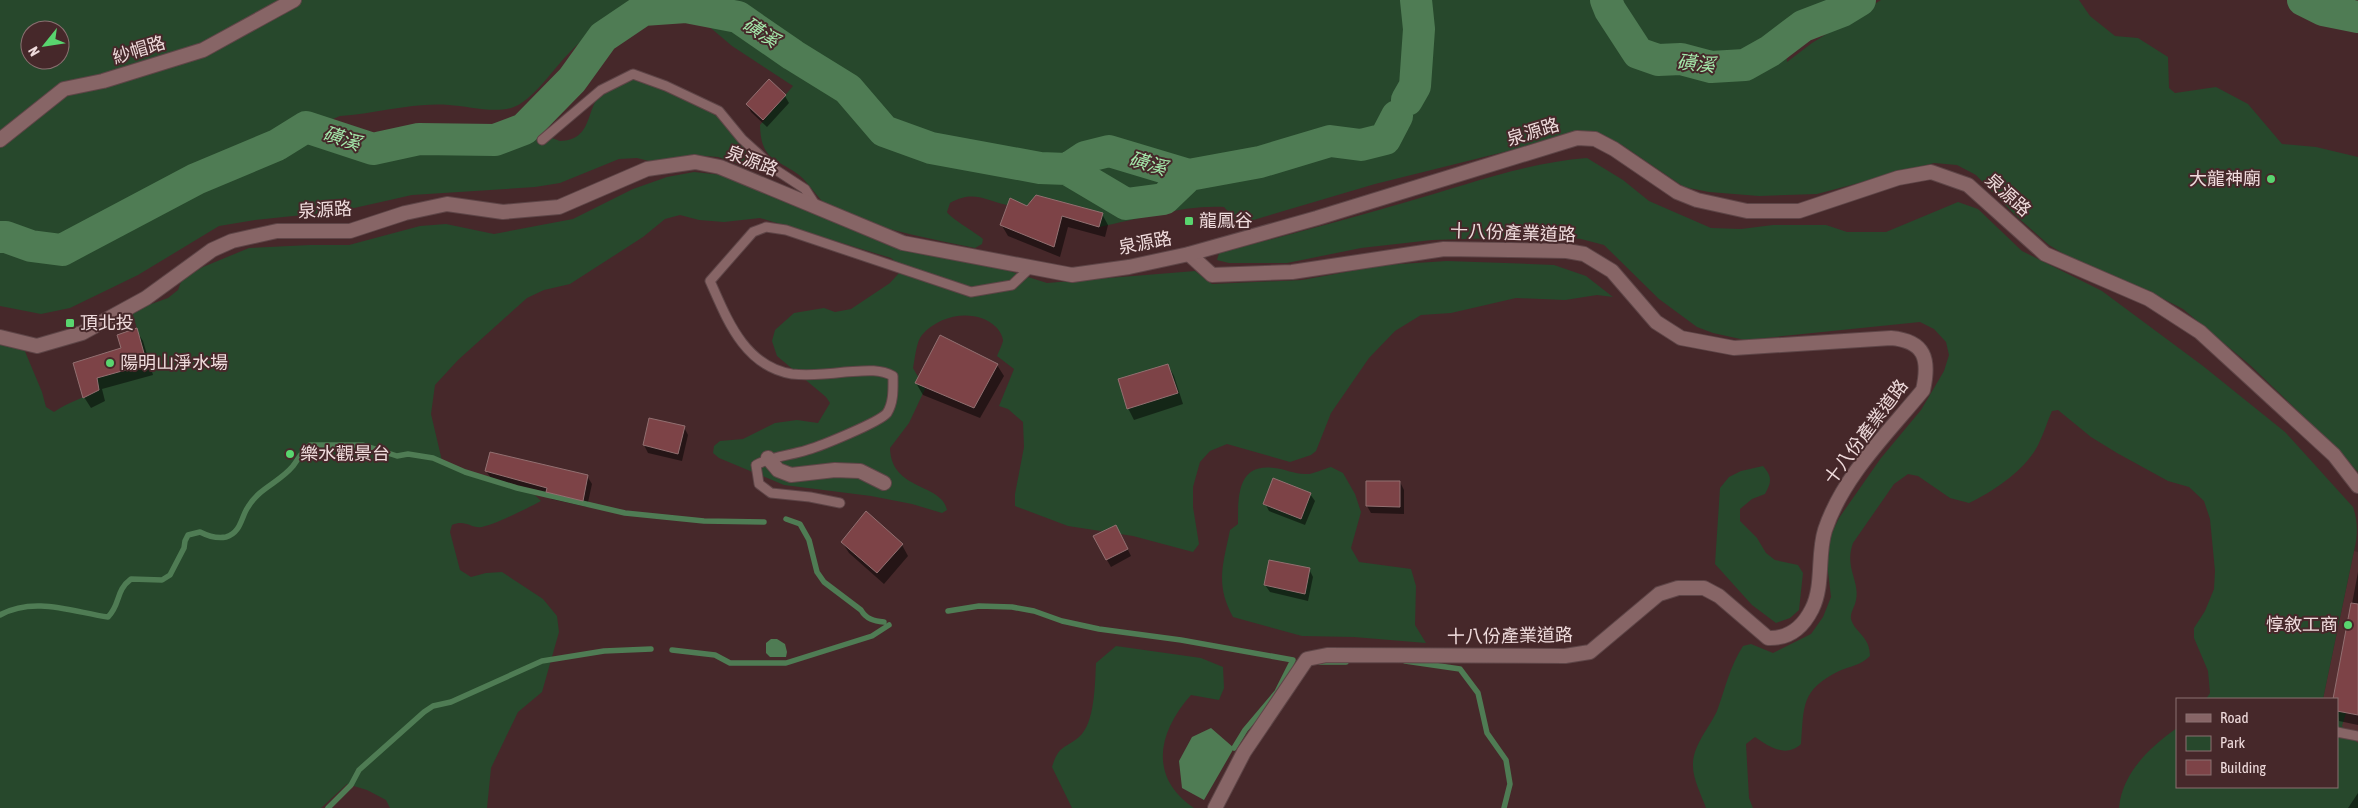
<svg xmlns="http://www.w3.org/2000/svg" width="2358" height="808" font-family="'Asap Condensed','Noto Sans TC',sans-serif">
  <style>
    .built { fill: #542f31 }
    .green { fill: #27482c; fill-rule: evenodd }
    .water { fill: #4f7c54 }
    .shadow { fill: #0007 }
    .lines { fill: none; stroke-linecap: round; stroke-linejoin: round }
    .stream { stroke: #4f7c54; stroke-width: 5.5 }
    .river { stroke: #4f7c54; stroke-width: 32 }
    .building { fill: #7d4347; stroke: #927071 }
    .service-casing { stroke: #5e4547; stroke-width: 11 }
    .minor-casing { stroke: #5e4547; stroke-width: 16 }
    .tertiary-casing { stroke: #5e4547; stroke-width: 16 }
    .service { stroke: #876566; stroke-width: 9 }
    .minor { stroke: #876566; stroke-width: 14 }
    .tertiary { stroke: #876566; stroke-width: 14 }
    .poi-dot { fill: #59d56f; stroke: #46282a; stroke-width: 2 }
    .labels { text-anchor: middle; stroke-width: 4; stroke-linejoin: round; paint-order: stroke }
    .street-label { font-size: 18px; fill: #efdbdc; stroke: #46282a }
    .poi-label { font-size: 18px; fill: #efdbdc; stroke: #46282a; text-anchor: start }
    .water-label { font-size: 19px; font-style: italic; fill: #a5eaac; stroke: #46282a }
  </style>
  <rect width="100%" height="100%" fill="#46282a"/>
  <path class="built" d="M2354,551l4,1v256h-56l35,-21v-88h-14z"/>
  <path class="green" d="M0,0h1852l-44,26 -22,20 1,16 25,-19 69,-43h198l11,16 25,20 23,2 30,19 1,31 6,5 41,-6 32,17 34,40 34,3 42,10v315l-31,-33 -77,-74 -67,-56 -31,-16 -85,-37 -18,-11 -35,-31 -38,-39 -19,-10 -23,-2 -117,31 -58,2 -50,-4 -25,-5 -62,-42 -34,-14 -213,53 -125,37 -14,-1 -12,-13c-41,-2 -85,12 -125,20l3,-14 -66,-18 -9,11c-6,0 -13,0 -20,-1 -24,-5 -33,-15 -57,-2l-3,9c3,6 28,20 36,27l-1,5 -7,4c-42,-9 -86,-16 -126,-33 -7,-2 -15,-5 -21,-9 -12,-9 -18,-22 -29,-31 -23,-17 -38,-14 -39,-50l33,-39 -61,-40 -33,-28 -69,-12c-22,13 -43,28 -60,46 -16,16 -31,40 -50,52 -19,12 -50,2 -71,1 -36,-3 -74,9 -109,11l-7,3 -1,4c5,6 12,8 20,10 51,19 103,1 154,-10l11,2 43,16c34,-1 25,-33 42,-48 7,-6 23,-14 32,-14 11,0 71,28 81,36 11,8 19,20 28,31l3,5 -2,11 -8,1 -18,-6 -12,-1 -53,6 -16,-4 -18,1 -59,24 -25,4 -123,8 -71,16 -86,9 -36,6 -81,49 -68,33 -29,6 -41,-8zM30,30h30v30h-30z
    M1587,158l36,22 26,21 62,27 30,1 32,-4h53l21,7h39l72,-30 20,7 44,42 80,40 101,75 82,66 68,75c5,14 5,29 1,44l-31,148h-117l4,-6 -2,-22 -14,-33v-10l11,-17 9,-22 1,-18 -5,-52 -6,-18 -15,-14 -21,-6 -51,-28 -26,-16 -33,-27 -6,1c-5,11 -8,22 -13,32 -12,26 -45,48 -70,60l-19,-5 -32,-22 -10,-2 -14,10 -41,59c-9,25 7,37 3,57 -1,7 -6,12 -5,19 4,14 19,17 19,37 -9,9 -19,10 -31,15 -38,19 -35,34 -38,73 -15,14 -32,3 -46,-7l-9,7 3,54 4,10h-47c-5,-14 -14,-30 -13,-45 1,-19 16,-35 24,-52 8,-22 13,-45 26,-65l8,-2 22,9 38,-19 12,-17 8,-20 -4,-34 4,-28 8,-17 42,-60 40,-48 23,-39 5,-16 -3,-13 -12,-13 -14,-7 -175,18 -32,-7 -16,-6 -38,-28 -55,-54 -23,-6 -24,-3 -125,4 -71,8 -74,15h-58l-12,-3 2,-7c61,-16 123,-32 184,-50 61,-17 120,-40 184,-45z
    M694,172l29,3 167,71 113,23 44,14 148,-12 17,13 90,-4 83,-15 62,-4 58,2 49,2 32,11 27,21 -16,-2 -32,5 -49,-2 -65,15 -30,2 -26,16 -26,27 -38,55 -15,38 -5,4 -21,7 -63,-18 -17,7 -10,11 -7,25v20l6,37 -6,8 -60,-16 -65,-10 -53,-20v-12l9,-47 -1,-25 -15,-13 -9,-3 15,-37 -17,-13c2,-5 5,-11 6,-15 0,-5 -4,-11 -7,-14 -20,-19 -56,-13 -74,8 -6,7 -7,24 -9,33l12,21 -16,34 -19,25c1,43 52,35 57,62l-5,3 -30,-9 -41,-8 -87,-11 -65,-27 -6,-5 1,-7 6,-5 23,-2 32,-16 22,-3 21,3 12,-20 -4,-6 -49,-41 -5,-15 3,-11 19,-17 30,-5 11,4 16,-3 39,-26 9,-10 -1,-9 -7,-6 -131,-40 -36,4 -25,-2 -19,-5 -15,4 -22,18 -73,47 -26,6 -17,8 -69,62 -23,25 -4,29 12,51 24,10 68,20 6,6c-11,6 -47,24 -59,26 -11,2 -16,-8 -30,-2l-2,7 10,38 11,7 15,-4 16,-1 41,27 14,17 2,16 -17,60 -24,20 -27,56 -4,40h-97l-4,-8 -19,-10 -20,-6 -26,24h-321v-465l24,6 18,43 4,15 8,5c14,-10 30,-14 45,-22l-2,-12 50,-14 -15,-53 36,-13 10,-8 4,-11 21,-12 46,-19 61,-3h39l71,-19 26,-2 48,10 79,-15 60,-30 34,-12z
    M1763,466c9,11 9,15 2,28l-13,5 -12,10v12l17,17 9,15 9,7 23,5 5,8 -4,37 -9,8 -14,5 -24,-18 -37,-41 5,-76 9,-11 12,-6z
    M1331,467l12,6 12,21 6,18 -10,36 8,14 52,7 5,17 -1,39 11,18 -72,-6 -52,-1 -69,-19c-18,-33 -10,-52 -3,-87l8,-6c0,-27 -1,-61 36,-56 11,1 20,6 31,6 7,1 18,-5 26,-7z
    M1116,646l85,12 22,9 1,21 -5,12 -28,-5c-33,37 -43,82 3,113h-122l-20,-41c7,-22 11,-17 27,-30 16,-13 16,-55 17,-74z
    M2337,711l9,2 -4,13 16,17v65h-239c3,-35 31,-61 58,-80v59h160z"/>
  <path class="water" d="M771,639h6l8,5 2,8 -1,5h-16l-4,-4v-10z
    M1211,728l23,20 -30,52 -22,-12 -3,-27 13,-24z"/>
  <path class="shadow" d="M785,96l4,7 -22,24 -16,-15 -4,-8z
    M1028,208l74,6 6,11 -3,12 -37,-10 -8,30 -52,-21 -7,-12z
    M136,330l7,11 10,34 -51,14 3,12 -14,7 -7,-11 -9,-34 47,-15z
    M997,365l7,11 -24,42 -57,-23 -7,-12z
    M1168,365l6,11 9,28 -49,16 -6,-12z
    M684,427l4,8 -6,26 -34,-8 -4,-8z
    M486,471l101,5 5,8 -5,23 -36,-8 -3,-5 -57,-16z
    M1400,482l4,8v24l-33,-1 -4,-7z
    M1310,494l5,7 -10,24 -36,-14 -4,-8z
    M1120,534l11,22 -20,11 -4,-7z
    M842,542l60,3 6,11 -24,28 -35,-31z
    M1309,569l4,8 -5,24 -38,-9 -5,-7z
    M2358,572v153l-19,-4 -2,-22h-3z
    M2358,793v15h-10z"/>
  <g class="lines">
    <path class="stream" d="M786,519l14,5 9,16 8,32 7,10 37,28c5,9 13,11 23,12
      M948,611l31,-5 33,1 22,4 28,10 37,8 82,11 112,20 -16,32 -32,38 -11,18
      M0,615c34,-19 73,-3 108,2 13,-13 7,-26 23,-38l31,1 8,-5 14,-27 1,-7 3,-6 12,-3c8,4 16,7 26,5 15,-4 15,-20 22,-30 12,-20 31,-24 45,-41 6,-8 9,-15 17,-21h53l34,11 11,-2 25,4 32,14 52,16 108,25 79,8 60,1
      M672,650l43,5 15,8h56l86,-27 17,-11
      M1405,661l55,8 18,24 9,40 19,27 4,24 -6,24
      M1320,662h26
      M328,808l23,-23 8,-15 65,-58 9,-6 18,-4 91,-41 62,-10 47,-2"/>
    <path class="river" d="M1606,0l4,10 28,43 20,7 23,-1 30,8 34,-2 25,-14 33,-25 39,-15 18,-11
      M2303,0l20,10 35,7
      M1407,100l8,-14 4,-57 -3,-29
      M1067,169l59,35 38,-5 25,-24
      M0,237h6l25,9 31,4 134,-71 81,-34 29,-18 67,22 46,-10 76,1 29,-11 48,-49 31,-43 40,-27 43,-3 52,10 55,38 55,34 36,42 47,17 109,20 27,1 18,-12 24,-6 80,24 71,-13 70,-21 31,4 24,-6 12,-23"/>
  </g>
  <path class="building" d="M769,79l17,16 -23,25 -17,-16z
    M1036,195l67,18 -4,14 -37,-11 -8,31 -54,-22 10,-27 17,8z
    M137,328l10,36 -50,14 2,12 -16,8 -10,-35 48,-15 -4,-13z
    M940,335l58,29 -24,44 -59,-25z
    M1168,364l10,29 -51,16 -9,-30z
    M649,418l36,8 -7,28 -35,-9z
    M490,452l98,23 -5,26 -37,-9 1,-4 -62,-17z
    M1273,478l38,15 -10,26 -38,-15z
    M1366,481h34v26l-34,-1z
    M866,511l37,33 -26,29 -36,-31z
    M1116,525l12,24 -22,11 -13,-24z
    M1269,560l41,8 -5,26 -41,-9z
    M2351,603l7,1v111l-21,-4v-12h-4z"/>
  <g class="lines">
    <g class="service-casing">
      <path id="service" d="M542,140l59,-50 32,-16 33,12 53,25 23,28 34,31 29,19 11,17
        M840,503l-30,-6 -39,-4 -12,-9 -3,-19c16,-9 33,-9 51,-15 14,-4 73,-28 80,-37 7,-11 6,-25 6,-37 -15,-8 -31,-5 -48,-4 -17,2 -36,4 -53,2 -48,-8 -65,-55 -82,-93l43,-49 13,-5 20,3 185,62 41,-7 20,-19
        M2337,732l21,4"/>
    </g>
    <g class="minor-casing">
      <path id="minor" d="M1189,254l23,21 80,-3 152,-23 123,2 17,3 28,17 44,51 25,16 53,10 157,-10c34,3 39,21 32,52 -36,44 -80,86 -98,140 -8,25 -1,55 -13,79 -9,18 -23,30 -44,29l-49,-42 -15,-8h-26l-19,6 -69,58 -25,4 -238,-1 -20,4 -63,93 -29,56
        M768,458l10,12 13,5 44,-5 25,1 24,12"/>
    </g>
    <g class="tertiary-casing">
      <path id="tertiary" d="M0,140l64,-51 39,-8 100,-31 91,-50
        M0,337l37,9 45,-13 64,-35 66,-48 20,-9 45,-10h73l55,-18 42,-9 56,8 56,-5 88,-38 48,-7 25,5 183,76 169,32 57,-8 60,-13 128,-36 260,-80 18,1 19,10 63,43 20,8 50,11h52l99,-33 33,-6 37,13 77,69 104,45 51,33 134,123 24,31"/>
    </g>
    <use href="#service" class="service"/>
    <use href="#minor" class="minor"/>
    <use href="#tertiary" class="tertiary"/>
  </g>
  <g class="poi-dot">
    <circle cx="2271" cy="179" r="5"/>
    <rect x="1184" y="216" width="10" height="10" rx="2.5"/>
    <rect x="65" y="318" width="10" height="10" rx="2.5"/>
    <circle cx="110" cy="363" r="5"/>
    <circle cx="290" cy="454" r="5"/>
    <circle cx="2348" cy="625" r="5"/>
  </g>
  <g class="labels">
    <g class="street-label">
      <text transform="translate(139 50) rotate(-17)" y="6">紗帽路</text>
      <text transform="translate(1533 132) rotate(-17)" y="6">泉源路</text>
      <text transform="translate(752 161) rotate(21)" y="6">泉源路</text>
      <text transform="translate(2008 195) rotate(42)" y="6">泉源路</text>
      <text transform="translate(325 210) rotate(-3)" y="6">泉源路</text>
      <text transform="translate(1513 233) rotate(2)" y="6">十八份產業道路</text>
      <text transform="translate(1145 243) rotate(-11)" y="6">泉源路</text>
      <text transform="translate(1866 432) rotate(-53)" y="6">十八份產業道路</text>
      <text transform="translate(1510 636) rotate(-1)" y="6">十八份產業道路</text>
    </g>
    <g class="poi-label">
      <text x="2261" y="185" text-anchor="end">大龍神廟</text>
      <text x="1199" y="227">龍鳳谷</text>
      <text x="80" y="329">頂北投</text>
      <text x="120" y="369">陽明山淨水場</text>
      <text x="300" y="460">樂水觀景台</text>
      <text x="2338" y="631" text-anchor="end">惇敘工商</text>
    </g>
    <g class="water-label">
      <text transform="translate(761 32) rotate(33)" y="7">磺溪</text>
      <text transform="translate(1696 63) rotate(6)" y="7">磺溪</text>
      <text transform="translate(342 138) rotate(18)" y="7">磺溪</text>
      <text transform="translate(1148 163) rotate(17)" y="7">磺溪</text>
    </g>
  </g>
  <rect x="2176" y="698" width="162" height="90" fill="#46282a" stroke="#8a7071"/>
  <rect x="2186" y="714" width="25" height="8" fill="#876566" stroke="#8a7071"/>
  <text x="2220" y="723" font-size="15" fill="#efdbdc">Road</text>
  <rect x="2186" y="736" width="25" height="15" fill="#27482c" stroke="#8a7071"/>
  <text x="2220" y="748" font-size="15" fill="#efdbdc">Park</text>
  <rect x="2186" y="760" width="25" height="15" fill="#7d4347" stroke="#8a7071"/>
  <text x="2220" y="773" font-size="15" fill="#efdbdc">Building</text>
  <g transform="translate(45 45) rotate(240)"><circle r="24" fill="#46282a" stroke="#8a7071"/>
  <path d="M0-4L9 19L0 12L-9 19Z" fill="#59d56f"/>
  <text y="-8" font-size="14" font-weight="bold" text-anchor="middle" fill="#efdbdc">N</text>
  </g>
</svg>
